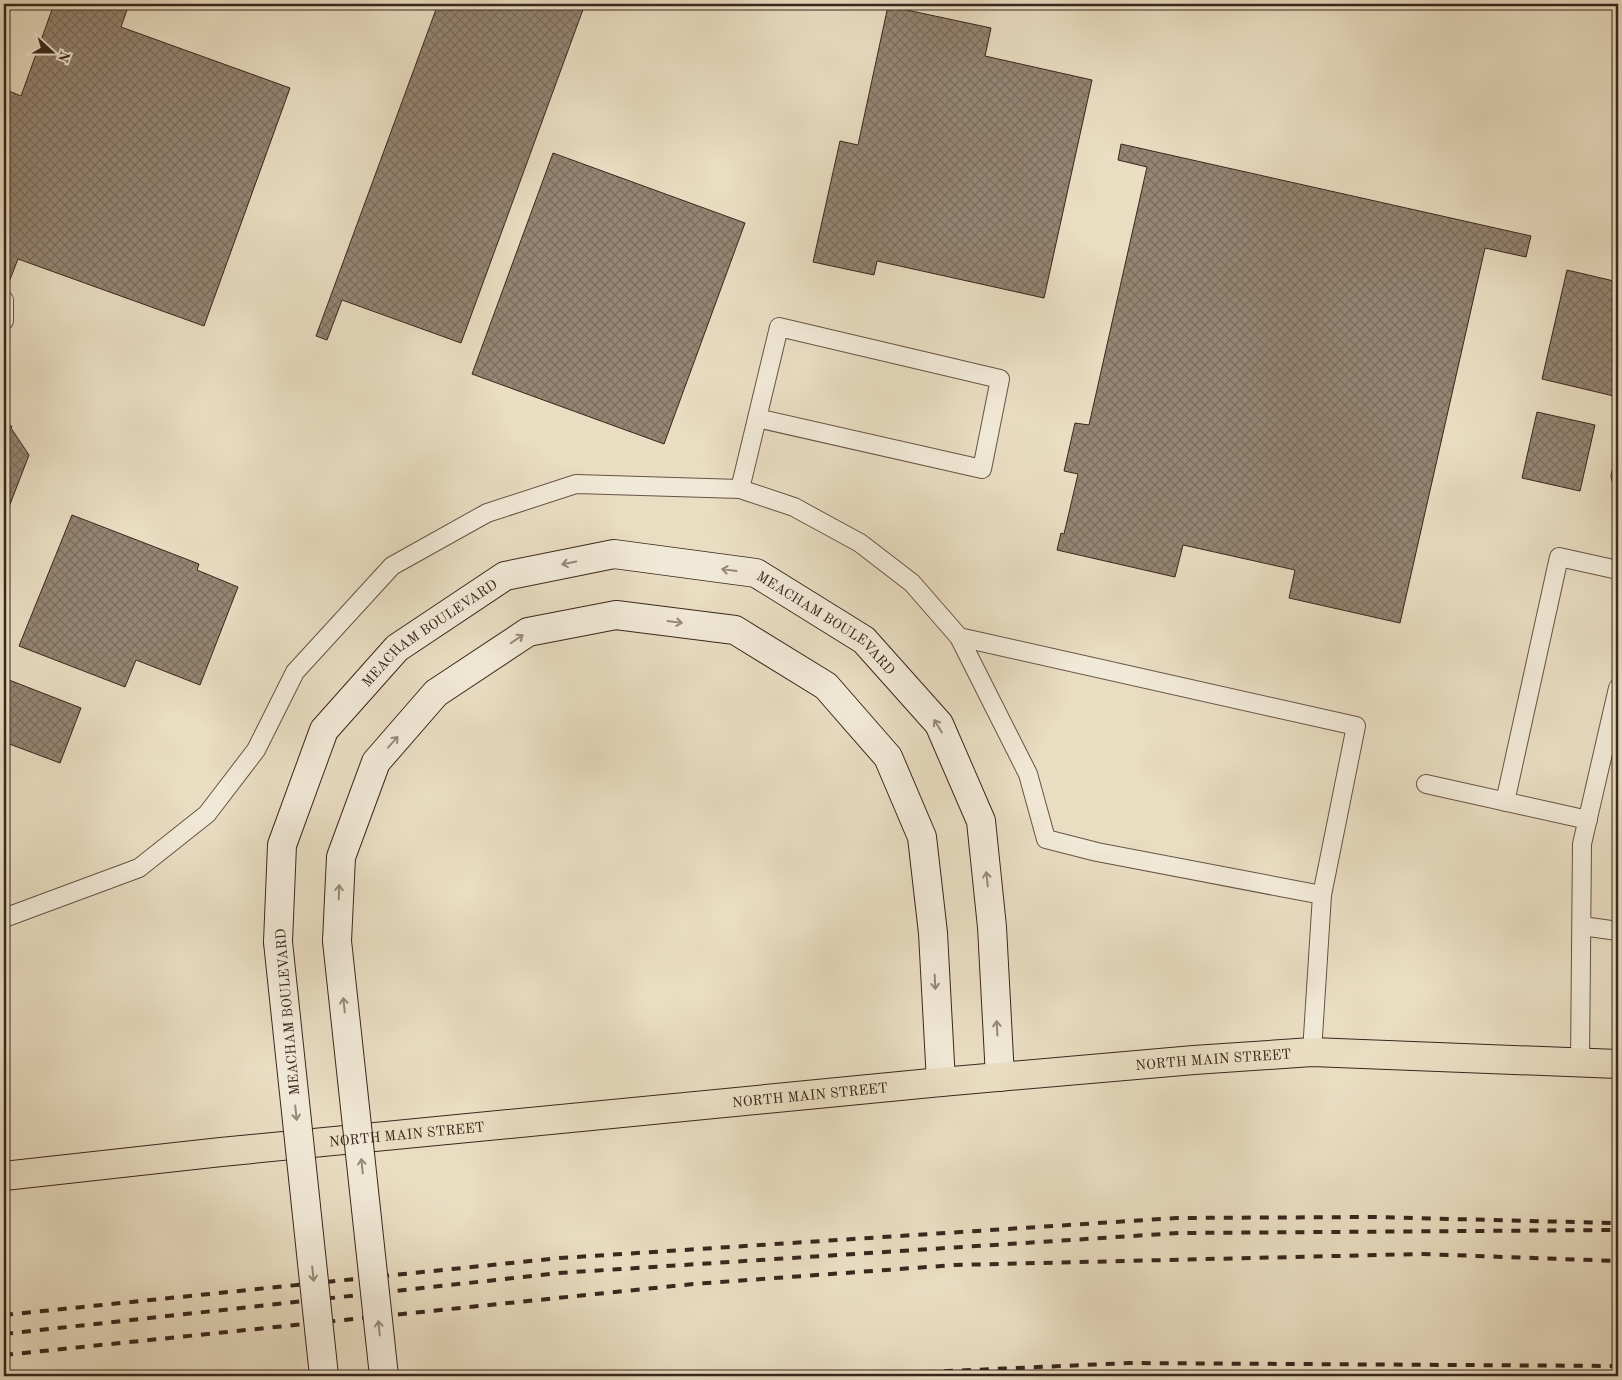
<svg xmlns="http://www.w3.org/2000/svg" width="1622" height="1380" font-family="'Old Standard TT',serif">
  <style>
    .building { fill: url(#building-cross-hatch); stroke: #3b261d }
    .lines { fill: none; stroke-linecap: round; stroke-linejoin: round }
    .service-casing { stroke: #665446; stroke-width: 20 }
    .secondary-casing { stroke: #3b261d; stroke-width: 30 }
    .primary-casing { stroke: #3b261d; stroke-width: 30 }
    .service { stroke: #f1e9d7; stroke-width: 18 }
    .secondary { stroke: #f1e9d7; stroke-width: 28 }
    .primary { stroke: #e9ddc2; stroke-width: 28 }
    .rail { stroke: #3b261d; stroke-width: 4; stroke-dasharray: 9 9; stroke-linecap: butt }
    .secondary-bridge-casing { stroke: #3b261d; stroke-width: 30; stroke-linecap: butt }
    .secondary-bridge { stroke: #f1e9d7; stroke-width: 28 }
    .oneway { stroke: #96887a }
    .labels { text-anchor: middle; stroke-width: 4; stroke-linejoin: round; paint-order: stroke }
    .street-label { font-size: 14px; fill: #3b261d; stroke: #f1e9d7 }
  </style>
  <defs>
    <pattern id="building-cross-hatch" width="8" height="8" patternUnits="userSpaceOnUse" patternTransform="scale(1.25)"><rect width="8" height="8" fill="#958573"/><path d="M0 0l8 8M0 8l8-8" fill="none" stroke="#7b6d5e"/></pattern>
  </defs>
  <rect width="100%" height="100%" fill="#e9ddc2"/>
  <filter id="stains"><feTurbulence type="fractalNoise" baseFrequency=".004" numOctaves="4"/><feColorMatrix values="0 0 0 0 .2 0 0 0 0 .09 0 0 0 0 .02 0 0 0 .5 -.17"/></filter>
  <radialGradient id="worn" r=".72"><stop offset=".6" stop-color="#630" stop-opacity="0"/><stop offset="1" stop-color="#630" stop-opacity=".3"/></radialGradient>
  <path class="building" d="M54,4h75l-8,23 169,61 -86,238 -186,-67 -14,36v-206l17,7z
    M438,4h147l-124,339 -119,-43 -15,40 -11,-4z
    M888,6l103,22 -6,28 107,24 -48,218 -167,-37 -3,14 -61,-13 27,-121 18,4z
    M1121,144l410,92 -5,21 -41,-9 -85,375 -111,-25 6,-28 -112,-25 -8,32 -118,-27 4,-17 3,1 14,-60 -14,-3 11,-48 14,2 58,-258 -29,-7z
    M553,153l192,70 -81,221 -192,-70z
    M1567,270l51,12v115l-76,-18z
    M1537,412l58,13 -15,66 -58,-13z
    M12,426l-1,2 18,27 -25,65v-93z
    M1618,456v42l-4,-7 -3,-15 3,-15z
    M72,515l127,49 -2,6 41,17 -38,98 -64,-25 -11,27 -106,-41z
    M4,678l77,30 -21,55 -56,-21z"/>
  <g class="lines">
    <g class="service-casing">
      <path id="service" d="M4,300v21
        M740,489l39,-162 221,52 -18,90 -225,-51
        M1426,784l162,36
        M1505,802l54,-245 59,13
        M4,918l135,-50 68,-54 49,-64 39,-78 97,-106 95,-53 89,-29 164,5 54,18 66,36 52,40 47,54 69,137 18,65 51,13 225,43 34,-169 -397,-89
        M1582,926l36,5
        M1312,1052l10,-157
        M1580,1062l2,-218 36,-156"/>
    </g>
    <g class="secondary-casing">
      <g id="secondary">
        <path d="M337,941l4,-84 35,-95 60,-69 92,-61 88,-17 119,15 91,56 62,71 34,80 11,96 8,149"/>
        <path id="s1" d="M278,942l4,-97 42,-115 73,-82 108,-72 109,-22 142,19 108,67 75,84 42,97 11,106 8,150"/>
      </g>
    </g>
    <g class="primary-casing">
      <g id="primary">
        <path id="s2" d="M4,1176l217,-24 720,-70 253,-22 118,-8 306,12"/>
      </g>
    </g>
    <use href="#service" class="service"/>
    <use href="#secondary" class="secondary"/>
    <use href="#primary" class="primary"/>
    <path class="rail" d="M4,1315l556,-57 616,-40 197,-1 239,6
      M4,1334l555,-61 620,-40 439,-3
      M4,1355l689,-71 262,-19 466,-11 197,7
      M836,1376l294,-13 488,3"/>
    <g class="secondary-bridge-casing">
      <path id="secondary-bridge" d="M337,941l47,435
        M278,942l46,434"/>
    </g>
    <use href="#secondary-bridge" class="secondary-bridge"/>
  </g>
  <defs><path id="oneway-shaft" d="M-6 0H5M1.5-3L5.5 0L1.5 3" fill="none" stroke-width="1.6" stroke-linecap="round" stroke-linejoin="round" transform="scale(1.25)"/></defs>
  <g class="oneway">
    <use href="#oneway-shaft" transform="translate(569 563) rotate(168)"/>
    <use href="#oneway-shaft" transform="translate(729 570) rotate(-172)"/>
    <use href="#oneway-shaft" transform="translate(675 622) rotate(8)"/>
    <use href="#oneway-shaft" transform="translate(517 639) rotate(-34)"/>
    <use href="#oneway-shaft" transform="translate(938 726) rotate(-121)"/>
    <use href="#oneway-shaft" transform="translate(393 742) rotate(-48)"/>
    <use href="#oneway-shaft" transform="translate(987 879) rotate(-96)"/>
    <use href="#oneway-shaft" transform="translate(339 892) rotate(-88)"/>
    <use href="#oneway-shaft" transform="translate(935 982) rotate(87)"/>
    <use href="#oneway-shaft" transform="translate(344 1005) rotate(-96)"/>
    <use href="#oneway-shaft" transform="translate(997 1028) rotate(-93)"/>
    <use href="#oneway-shaft" transform="translate(296 1113) rotate(84)"/>
    <use href="#oneway-shaft" transform="translate(362 1166) rotate(-96)"/>
    <use href="#oneway-shaft" transform="translate(313 1274) rotate(84)"/>
    <use href="#oneway-shaft" transform="translate(379 1328) rotate(-96)"/>
  </g>
  <g class="labels">
    <g class="street-label">
      <text dy="5" stroke="none"><textPath href="#s1" startOffset="800">MEACHAM BOULEVARD</textPath></text>
      <text dy="5" stroke="none"><textPath href="#s1" startOffset="364">MEACHAM BOULEVARD</textPath></text>
      <text transform="translate(287 1012) rotate(-95)" y="5">MEACHAM BOULEVARD</text>
      <text dy="5" stroke="none"><textPath href="#s2" startOffset="1215">NORTH MAIN STREET</textPath></text>
      <text dy="5" stroke="none"><textPath href="#s2" startOffset="810">NORTH MAIN STREET</textPath></text>
      <text dy="5" stroke="none"><textPath href="#s2" startOffset="405">NORTH MAIN STREET</textPath></text>
    </g>
  </g>
  <rect width="1622" height="1380" fill="none" stroke="#e9ddc2" stroke-width="20"/>
  <rect x="5" y="5" width="1612" height="1370" fill="none" stroke="#3b261d" stroke-width="2.5"/>
  <rect x="10" y="10" width="1602" height="1360" fill="none" stroke="#3b261d"/>
  <g transform="translate(52 52) rotate(111)" stroke="#f1e9d7" stroke-width="4" paint-order="stroke">
  <path d="M0-4L9 19L0 12L-9 19Z" fill="#3b261d"/>
  <text y="-8" font-size="14" font-weight="bold" text-anchor="middle" fill="#3b261d">N</text>
  </g>
  <rect width="100%" height="100%" filter="url(#stains)"/>
  <rect width="100%" height="100%" fill="url(#worn)"/>
</svg>
